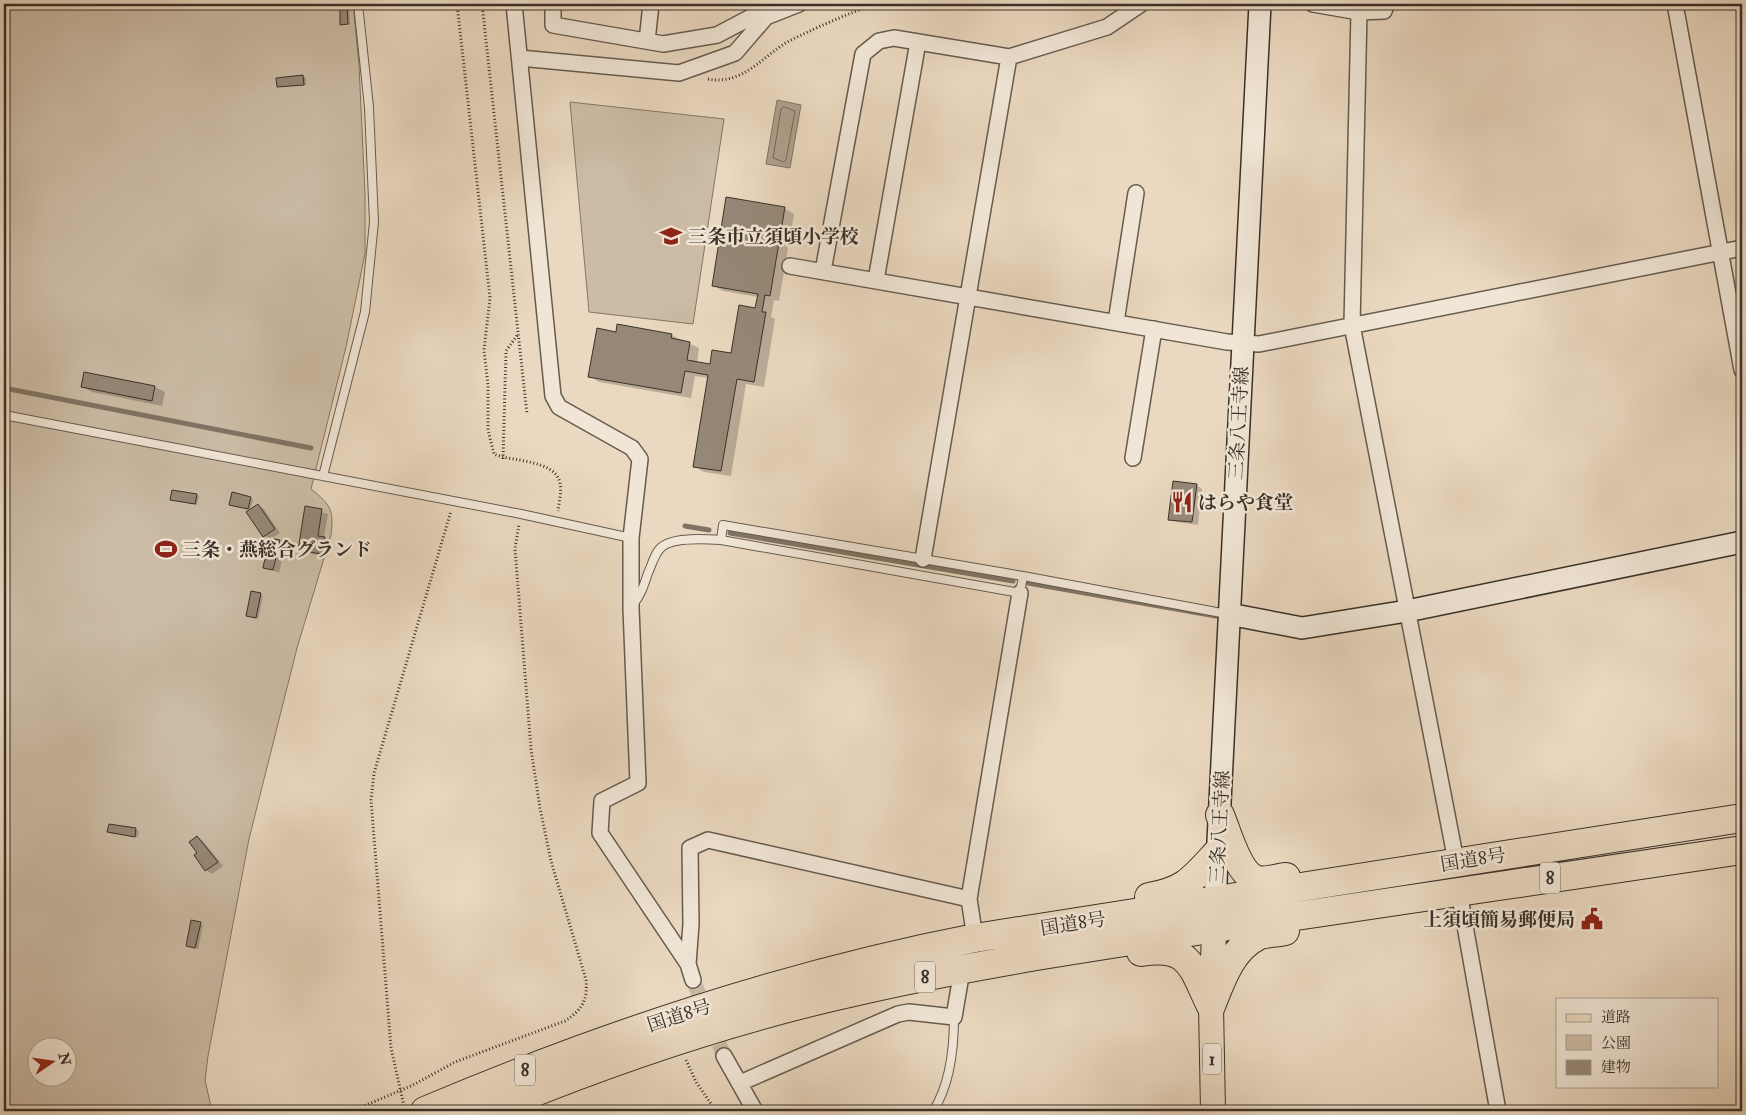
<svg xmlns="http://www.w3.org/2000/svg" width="1746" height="1115" font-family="'IM FELL Double Pica','Noto Serif JP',serif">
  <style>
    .green { fill: #ccbca6; stroke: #837667; fill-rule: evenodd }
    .water { fill: #ae9f8c; stroke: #807364 }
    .shadow { fill: #0003 }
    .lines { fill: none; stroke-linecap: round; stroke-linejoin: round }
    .shore { stroke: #74685a; stroke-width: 1 }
    .stream { stroke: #807364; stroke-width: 5 }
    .building { fill: #968877; stroke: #3a3128 }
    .street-tunnel { stroke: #c7b7a2; stroke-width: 15; stroke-dasharray: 15 8; stroke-linecap: butt }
    .lane-casing { stroke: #665b4e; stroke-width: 10 }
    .street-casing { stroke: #665b4e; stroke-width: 18 }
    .secondary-casing { stroke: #3a3128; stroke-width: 24 }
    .primary-casing { stroke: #3a3128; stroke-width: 26 }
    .highway-casing { stroke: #3a3128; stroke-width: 30 }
    .path { stroke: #3a3128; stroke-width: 3; stroke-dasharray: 1 2.5; stroke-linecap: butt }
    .lane { stroke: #f1e6d6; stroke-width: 8 }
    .street { stroke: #f1e6d6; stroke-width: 15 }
    .secondary { stroke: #f1e6d6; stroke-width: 21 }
    .primary { stroke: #ead8c0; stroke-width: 24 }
    .highway { stroke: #ead8c0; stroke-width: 28 }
    .labels { text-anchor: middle; stroke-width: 5; stroke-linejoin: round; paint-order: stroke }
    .shield { fill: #f1e6d6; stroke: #71675c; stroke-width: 1 }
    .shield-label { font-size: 18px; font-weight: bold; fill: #3a3128 }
    .poi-label { font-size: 19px; font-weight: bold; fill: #3a3128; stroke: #f1e6d6; text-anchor: start }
    .street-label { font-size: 19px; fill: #3a3128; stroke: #f1e6d6 }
  </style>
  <rect width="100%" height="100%" fill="#ead8c0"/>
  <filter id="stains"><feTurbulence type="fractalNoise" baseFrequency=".004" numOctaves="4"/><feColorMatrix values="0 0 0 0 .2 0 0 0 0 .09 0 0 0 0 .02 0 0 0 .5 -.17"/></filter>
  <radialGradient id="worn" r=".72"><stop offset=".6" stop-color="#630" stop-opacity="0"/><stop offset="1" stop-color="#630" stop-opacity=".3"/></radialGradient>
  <path class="green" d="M4,4h349l6,61 6,129v60l-19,93 -35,142c20,16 23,21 20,46l-34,113 -48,191 -41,217 -3,24 7,31h-208zM38,1048h30v30h-30z
    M570,102l154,17 -31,205 -104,-12z"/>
  <path class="water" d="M777,100l24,5 -11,63 -24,-4z"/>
  <path class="shadow" d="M341,4h8l1,21 -8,-1z
    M303,76l3,2v7l-28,1z
    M784,208l10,6 -15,87 -5,-1 -3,17 4,2 -11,68 -18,-3 -15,92 -27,-4 -10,-6 15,-88 -14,-2 -4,22 -92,-16 -9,-6 27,-43 54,2 28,13 -2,15 14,2 21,-10 24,-45 2,-13 -35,-6 -10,-6z
    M85,373l70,14 10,5 -3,14 -70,-14 -10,-6z
    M1196,485l6,4 -4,36 -22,-3 -6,-3z
    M196,495l3,1 -2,9 -25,-5z
    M250,498l3,2 -3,10 -17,-5z
    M258,506l6,3 16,24 -10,6 15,6 -6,28 -15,-6 6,-28 -6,-3z
    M306,508l22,6 -4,24 7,4 -3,15 -22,-4 -7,-4z
    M252,592l11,4 -5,23 -8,-2z
    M110,825l26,5 3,1 -1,6 -27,-4z
    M197,837l6,4 20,25 -11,8 -6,-4 -10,-15 3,-2z
    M192,922l11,3 -5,24 -11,-3z"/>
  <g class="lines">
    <path class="shore" d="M784,107l11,4 -9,49 -2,2 -11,-4 8,-49z"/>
    <path class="stream" d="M4,388l307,60
      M685,526l24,4
      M730,533l283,48
      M1028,583l188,33"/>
  </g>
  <path class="building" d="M340,4h7l1,20 -8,1z
    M303,75l1,10 -27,2 -1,-9z
    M726,197l59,10 -15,89 -5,-1 -3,17h4l-12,70 -17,-3 -16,92 -28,-4 15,-92 -23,-4 -4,22 -93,-16 9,-49 19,4 1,-8 55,10 -1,4 19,4 -3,18 23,4 2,-14 19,3 8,-48 16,3 3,-14 -46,-8z
    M84,372l71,14 -3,15 -71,-14z
    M1173,481l24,3 -5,38 -24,-2z
    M172,490l25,4 -2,10 -25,-4z
    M232,492l19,5 -3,12 -19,-4z
    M258,504l17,25 -12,8 -17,-25z
    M305,506l17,3 -4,27 7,1 -3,17 -24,-4z
    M269,538l11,2 -7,30 -10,-2z
    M251,591l10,2 -5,25 -10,-2z
    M109,824l27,4 -1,9 -28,-5z
    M197,836l21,26 -13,9 -11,-16 3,-2 -8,-11z
    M191,920l10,2 -6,26 -9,-2z"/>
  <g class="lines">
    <path class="street-tunnel" d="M693,980l31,76"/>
    <g class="lane-casing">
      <path id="lane" d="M4,415l517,99 110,24
        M323,476l42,-164 9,-90 -5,-115 -11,-103
        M721,540l2,-15 300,51 204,38
        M633,605c8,-10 11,-20 15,-32 4,-8 7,-22 15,-27 12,-9 43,-7 58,-6l299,53 3,-17
        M933,1111c17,-26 21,-63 21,-94"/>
    </g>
    <g class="street-casing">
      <path id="street" d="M514,4l39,392 6,11 73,41 8,11 -9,79v70l7,175 -36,18 -2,32 88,131 5,16
        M553,4v21l110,19 54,-9 38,-20 11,2
        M1313,4l46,8 25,-1 3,-7
        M1675,4l67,366
        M1359,12l-7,313 104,536
        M647,41l4,-37
        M520,58l159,15 56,-20 31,-36 33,-13
        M790,266l437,76 32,2 483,-96
        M823,271l40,-217 16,-13 15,-3 115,19
        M876,280l42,-238
        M1116,322l20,-129
        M1133,458l21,-129
        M923,559l86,-502 98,-30 34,-23
        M1459,892l39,219
        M975,938l-6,-39 51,-306
        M688,964l3,-40 -1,-76 18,-8 261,59
        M724,1056l31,55
        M740,1083l158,-69 11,-2 45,5 8,-47"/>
    </g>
    <g class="secondary-casing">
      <path id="secondary" d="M1229,614l73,14 105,-17 335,-69
        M1215,902l45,-898"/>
    </g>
    <g class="primary-casing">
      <path id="primary" d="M1213,1111l-2,-105 4,-95"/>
    </g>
    <g class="highway-casing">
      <path id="highway" d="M1220,815c7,16 17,57 35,64 9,4 22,-1 31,-2
        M1149,897c36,-6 44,-18 68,-44
        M1141,952c50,-8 51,16 70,54
        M1211,1006c10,-25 20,-57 47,-70 7,-3 18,-3 27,-5
        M425,1111c177,-75 360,-136 550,-173l767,-120
        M488,1111c120,-50 246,-93 374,-121 136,-31 276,-50 414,-71 155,-23 311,-46 466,-69"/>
    </g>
    <path class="path" d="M457,4l33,294 -6,52 4,35v45l6,24c17,8 61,5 66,29 2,8 -1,19 -2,28
      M482,4l45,410
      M708,79c37,7 56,-26 85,-40 27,-13 54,-25 82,-35
      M503,459l3,-108 12,-17
      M686,1060l10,22 20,29
      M404,1106l-13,-58 -20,-248 3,-27 77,-262
      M352,1111l61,-26 42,-23 110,-41c17,-11 23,-21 21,-41l-35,-119 -11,-53 -9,-59 -16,-200 4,-25"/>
    <use href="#lane" class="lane"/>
    <use href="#street" class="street"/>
    <use href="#secondary" class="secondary"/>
    <use href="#primary" class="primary"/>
    <use href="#highway" class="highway"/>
  </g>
  <defs>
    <g id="school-bare" transform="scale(1.725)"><path d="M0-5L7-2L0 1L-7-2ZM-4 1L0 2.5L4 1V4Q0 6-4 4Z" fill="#8f2418" stroke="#f1e6d6" stroke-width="2.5" paint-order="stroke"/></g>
    <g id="restaurant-bare" transform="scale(1.725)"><path d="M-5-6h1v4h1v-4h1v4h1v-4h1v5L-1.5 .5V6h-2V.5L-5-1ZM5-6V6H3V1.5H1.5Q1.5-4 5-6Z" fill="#8f2418" stroke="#f1e6d6" stroke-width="2.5" paint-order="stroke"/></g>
    <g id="stadium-bare" transform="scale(1.725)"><path d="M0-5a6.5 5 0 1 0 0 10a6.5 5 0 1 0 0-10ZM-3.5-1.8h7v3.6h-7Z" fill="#8f2418" stroke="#f1e6d6" stroke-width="2.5" paint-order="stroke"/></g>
    <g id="civic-bare" transform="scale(1.725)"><path d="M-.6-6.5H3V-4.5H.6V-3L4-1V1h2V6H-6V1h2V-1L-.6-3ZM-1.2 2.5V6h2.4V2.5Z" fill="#8f2418" stroke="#f1e6d6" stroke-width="2.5" paint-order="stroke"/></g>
  </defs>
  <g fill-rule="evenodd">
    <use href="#school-bare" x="671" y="236"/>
    <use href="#restaurant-bare" x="1182" y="502"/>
    <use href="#stadium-bare" x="166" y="549"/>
    <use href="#civic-bare" x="1592" y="919"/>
  </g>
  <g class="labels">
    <g class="shield">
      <rect x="1540" y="862.5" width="20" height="31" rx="4"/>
      <rect x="915" y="961.5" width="20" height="31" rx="4"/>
      <rect x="1203" y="1043.5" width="18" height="31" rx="4"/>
      <rect x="515" y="1054.5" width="20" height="31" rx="4"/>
    </g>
    <g class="shield-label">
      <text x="1550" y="884">8</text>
      <text x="925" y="983">8</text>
      <text x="1212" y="1065">1</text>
      <text x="525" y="1076">8</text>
    </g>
    <g class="poi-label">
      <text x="688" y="243">三条市立須頃小学校</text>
      <text x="1198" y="509">はらや食堂</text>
      <text x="182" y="556">三条・燕総合グランド</text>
      <text x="1575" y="926" text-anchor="end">上須頃簡易郵便局</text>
    </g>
    <g class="street-label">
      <text transform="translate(1238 423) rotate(-87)" y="7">三条八王寺線</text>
      <text transform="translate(1219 827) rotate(-87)" y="7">三条八王寺線</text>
      <text transform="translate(1473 859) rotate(-9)" y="7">国道8号</text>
      <text transform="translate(1073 923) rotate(-9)" y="7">国道8号</text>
      <text transform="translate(679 1015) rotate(-18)" y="7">国道8号</text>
    </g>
  </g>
  <rect width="1746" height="1115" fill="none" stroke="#ead8c0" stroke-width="20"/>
  <rect x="5" y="5" width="1736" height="1105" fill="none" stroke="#3a3128" stroke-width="2.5"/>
  <rect x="10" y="10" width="1726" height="1095" fill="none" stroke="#3a3128"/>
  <rect x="1556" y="998" width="162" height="90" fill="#f1e6d6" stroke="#a89e90"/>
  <rect x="1566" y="1014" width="25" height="8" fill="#ead8c0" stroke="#a89e90"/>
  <text x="1601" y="1022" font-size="15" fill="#3a3128">道路</text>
  <rect x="1566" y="1035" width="25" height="15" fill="#ccbca6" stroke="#a89e90"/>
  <text x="1601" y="1048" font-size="15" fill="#3a3128">公園</text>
  <rect x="1566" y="1060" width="25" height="15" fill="#968877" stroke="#a89e90"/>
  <text x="1601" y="1072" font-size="15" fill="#3a3128">建物</text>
  <g transform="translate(52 1062) rotate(77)"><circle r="24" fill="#f1e6d6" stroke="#a89e90"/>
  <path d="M0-4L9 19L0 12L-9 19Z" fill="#8f2418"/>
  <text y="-8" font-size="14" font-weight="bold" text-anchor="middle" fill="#3a3128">N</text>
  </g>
  <rect width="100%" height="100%" filter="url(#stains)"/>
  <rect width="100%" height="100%" fill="url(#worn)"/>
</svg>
